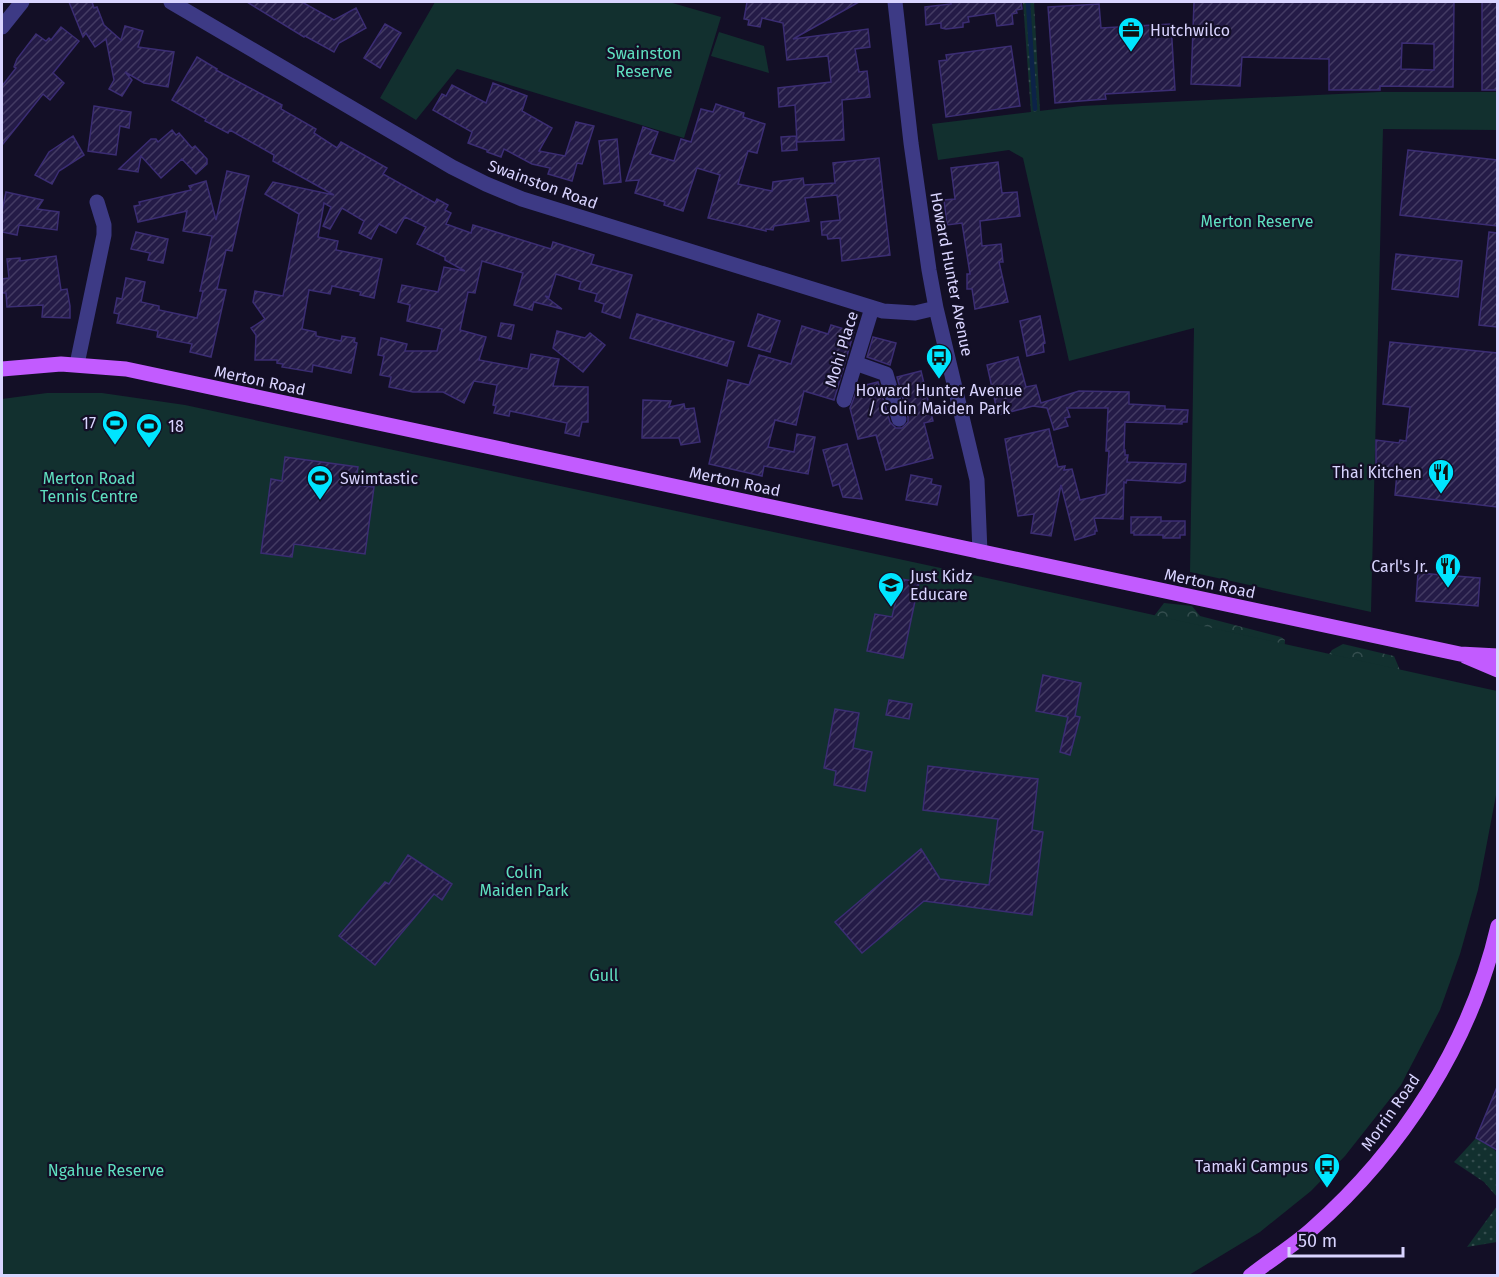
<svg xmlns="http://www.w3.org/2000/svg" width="1499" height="1277" font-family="'Fira Sans',sans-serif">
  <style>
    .grass { fill: url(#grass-dots) }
    .forest { fill: url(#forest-crowns) }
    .green { fill: #12302f }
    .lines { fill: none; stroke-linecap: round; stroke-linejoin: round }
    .stream { stroke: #0c2248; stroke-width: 4.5 }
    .building { fill: url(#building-hatch); stroke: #3b2d73; stroke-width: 1.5; fill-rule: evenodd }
    .minor { stroke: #3d3a85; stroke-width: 15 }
    .major { stroke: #c25bff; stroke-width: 15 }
    .labels { text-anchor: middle; stroke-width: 4.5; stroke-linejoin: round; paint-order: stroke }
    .poi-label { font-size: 16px; fill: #d9d4ff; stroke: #130f26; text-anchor: start }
    .park-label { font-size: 16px; fill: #5fe0c0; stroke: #130f26 }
    .street-label { font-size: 16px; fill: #d9d4ff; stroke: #130f26 }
  </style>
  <defs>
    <pattern id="grass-dots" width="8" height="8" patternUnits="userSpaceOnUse" patternTransform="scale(1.5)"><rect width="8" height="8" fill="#12302f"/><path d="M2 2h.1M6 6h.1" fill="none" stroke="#344d4e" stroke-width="1.8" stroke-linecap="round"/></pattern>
    <pattern id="forest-crowns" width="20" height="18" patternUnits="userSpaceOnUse" patternTransform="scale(1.5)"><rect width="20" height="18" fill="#12302f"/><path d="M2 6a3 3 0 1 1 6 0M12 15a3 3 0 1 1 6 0" fill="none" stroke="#344d4e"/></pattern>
    <pattern id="building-hatch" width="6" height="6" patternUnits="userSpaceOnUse" patternTransform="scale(1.5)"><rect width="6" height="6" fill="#241b47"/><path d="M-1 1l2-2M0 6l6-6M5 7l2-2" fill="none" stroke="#433b63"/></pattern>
  </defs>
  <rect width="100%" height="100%" fill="#130f26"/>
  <path class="grass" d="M1023,2h11l6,109 -9,2z
    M1476,1138l17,10 4,5v44l-13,-15 -30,-20z
    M1497,1206v36l-30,5z"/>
  <path class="forest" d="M1164,603l28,3 8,10 81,21 4,3 -1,18 -133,-38z
    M1343,644l51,12 8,19 -78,-14 8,-11z"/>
  <path class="green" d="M435,2h234l52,15 -37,121 -227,-69 -41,51 -36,-22z
    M719,32l45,14 5,27 -58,-17z
    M1380,92h117l1,38 -115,-1 -12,483 -181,-40 4,-244 -125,33 -46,-203 -14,-8 -71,10 -6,-36 149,-18z
    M47,393h55l83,12 802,173 510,113v99l-19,100 -18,64 -20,56 -39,75 -56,71 -34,35 -51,41 -71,43h-1187v-876z"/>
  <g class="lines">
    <path class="stream" d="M1028,2l7,107"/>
  </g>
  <path class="building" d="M69,2h23l2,6 3,-1 7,18 17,15 4,-14 18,5 -5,16 36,5 -6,35 -24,-4 -19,-11 7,8 -10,16 -13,-7 5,-9 -8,-41 -11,8 -9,-14 -3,4z
    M247,2h55l32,18 22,-12 10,20 -27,15 -5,9 -29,-16 -1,1z
    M747,2h112l-66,37 75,-10 2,18 -15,2 4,23 8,-1 3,26 -28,3 2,40 -47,2 -2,-37 -16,2 -1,-19 53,-6 -3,-26 -41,4 -4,-37 -21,-5 -2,9 -12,-2 1,-5 -5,-1z
    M950,2h71l1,7 -6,1 1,3 -5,1 1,10 -16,2 -2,-13 -27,4 1,5 -6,1v4l-17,2 -5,-1v-5l-15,2 -1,-18 26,-3z
    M1194,2h260l-1,85 -73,-1v4h-51v-31l-87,-2 -2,29 -49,-2zM1402,43l32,1v26l-33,-1z
    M1482,2h15v88h-15z
    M1099,4l2,24 70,-4 4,66 -70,4 1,5 -51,4 -7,-96z
    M385,24l16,9 -21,35 -16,-10z
    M61,27l18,14 -26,32 11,10 -14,17 -7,-6 -41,51v-59l14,-18 -2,-1 3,-8 19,-25 10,7 3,-3 2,2z
    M1011,46l9,60 -74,11 -7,-56 8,-1 -1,-5z
    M197,57l20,12 -1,1 66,35 -1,4 35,20 -2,4 23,15 4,-6 46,26 -4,6 52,29 2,-4 11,6 -3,5 6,3 -5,11 25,9 2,-8 78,24 2,-7 41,13 -3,9 41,11 -12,43 -18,-6 2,-8 -9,-3 2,-7 -18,-5 2,-7 -25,-8 -7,23 -4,-1 17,13 -28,-7 -2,8 -18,-5 9,-32 -41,-12 -7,32 -7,-1 -8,38 26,7 -7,23 49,9 3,-15 28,5 -6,27 35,1v35h-6l-3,14 -14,-3 2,-10 -57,-12 -1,5 -15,-3 2,-7 -3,-1 4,-20 -23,-4 -10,22 -21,-11h-30l-24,-5 2,-10 -11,-2 4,-19 -6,-1 3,-17 26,6 -2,7h32l5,-22 -35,-8 3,-16 -12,-3 4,-17 36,7 6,-25 21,4 -20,-11v-3l-28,-13 9,-17 -21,-10 -9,16 -17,-9 -8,15 -12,-6 5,-12 -22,-13 -12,21 -7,-3 8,-19 -7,-4 -6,34 20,4 -2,9 46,9 -8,39 -14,-3 1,-3 -29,-6 -2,8 -21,-4 -7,39 14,3v4l25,5 1,-5 13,2 -1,4 3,1 -6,30 -38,-8 -1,7 -30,-5 1,-3 -6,-1v-3h-22l1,-25 -5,-7 14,-9 -12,-17 2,-11 28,5 16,-82 -34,-20 8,-12 61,13 -61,-34 1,-6 -44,-25 -2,3 -23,-12 1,-2 -34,-19z
    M493,83l34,13 -5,15 30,17 -13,23 26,5 11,-34 18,4 -12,38 -5,-1 -5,18 -24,-7 2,-6 -18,-4 -28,-15 -3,8 -14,-5v-2l-19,-7 4,-11 -39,-22 9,-16 4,2 6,-11 34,18z
    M716,104l28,9 -1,4 22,7 -8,29 -9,-2 -10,33 34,7 1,-9 30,-4 1,7 31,-2 -2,-20 46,-5 11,97 -48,6 -2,-23 -12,1 -1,-4h-5l-1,-13 19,-2 -3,-25 -32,3 4,23 -35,5 -1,4 -7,-1v2l-58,-13 12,-43 -23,-7 -14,43 -19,-6 1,-3 -30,-9 4,-13 -13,1 17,-54 15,5 -8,22 24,7 7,-22 10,3 10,-33 12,3z
    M94,106l37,6 -2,16 -9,-2 -4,29 -28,-4z
    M172,130l4,5 3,-2 13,15 3,-2 12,13v5l-11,10 -14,-15 -21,19 -20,-22 -3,16 -19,-3 32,-30h5l2,3z
    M73,136l11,19 -25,16 -7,13 -17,-9 14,-23z
    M796,136l1,14 -15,1 -1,-14z
    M617,139l4,43 -17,2 -5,-43z
    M1408,150l89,10v66l-97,-11z
    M998,162l4,31 15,-1 3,24 -40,5 2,25 19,-2 2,18h-4l9,40 -33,7 -3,-20h-5v-15h3l-8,-51 -15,2 -3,-25 11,-1 -4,-31z
    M227,171l22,5 -17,75 -6,-1 -9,39 9,1 -15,67 -21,-5 2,-8 -35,-7 1,-6 -41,-8 2,-9 -5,-1 3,-15 5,1 4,-21 19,4 -4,20 18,4v4l38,8 6,-27h-3l12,-55 -29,-5 4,-20 -49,11 -4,-16 6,-1 -1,-3 52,-12 -2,-4 17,-5 10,39z
    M6,192l37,8 -6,9 22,3 -2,18 -38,-5 -2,10 -15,-3v-21z
    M136,232l32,7 -5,24 -15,-3 2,-7 -19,-4z
    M1489,232l8,1v94l-18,-2z
    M1396,254l66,7 -4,36 -66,-8z
    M56,256l5,34 6,-1 3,17v12l-28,-1 1,-12 -36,2 -1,-14h-4v-14l7,-1 -2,-19 13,-1v3z
    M637,314l97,28 -7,24 -97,-28z
    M758,314l22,7 -10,31 -22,-6z
    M1040,316l5,27 -2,1 1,8 -17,4 -7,-35z
    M501,323l13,2 -3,14 -13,-3z
    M831,325l23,7 -20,68 -30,-9 -8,34 -21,-5 -7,27 26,5 3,-18 18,3 -7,37 -44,-8 -2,10 -53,-12 19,-84 21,5 10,-30 32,9 11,-38 26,8z
    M557,331l28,7 5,-5 15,12 -22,27 -30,-24z
    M873,337l23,6 -6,22 -23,-8z
    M1390,342l107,11v154l-102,-12 2,-22 -21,-2v-31l23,3 1,-3 6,1 4,-34 -27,-3z
    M1018,357l8,30 10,-2 5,18 38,-12 50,1v12l36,2v3l23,1 -1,12h-5v2l-57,-2 -1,28h1v5h3l-1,7 59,2 -1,17 -5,2 -53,-3 -1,3 -2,-1 -1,37 -29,-1 3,13h-2v3l-20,6 -14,-55 -10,51 -20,-3 3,-19 -16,2 -13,-77 44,-10 9,38 7,-1 -1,4 8,-1 8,31 26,-6 3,-43h-3l2,-43h-41l3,9 -5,1 3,8 -14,4 -7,-22 -14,-2 -35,9 -11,-50z
    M921,371l12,50 -9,2 9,35 -47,12 -10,-35 -18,4 -8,-31 8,-21 20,-5 12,40 6,6h6l6,-6v-5l-11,-40z
    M643,400l28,1 -2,6 15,-3 1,5 9,-1 6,34 -19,3 -2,-7h-37z
    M847,444l15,55 -19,-2 -4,-13 -6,2 -10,-36z
    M285,457l73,10 -3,18 19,2 -9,67 -71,-10 -2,13 -31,-4 10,-74 11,2z
    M911,475l21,4 -1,5 10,2 -4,19 -31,-5z
    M1131,517h30v4h24v14h-5v3h-17v-3h-29v-2h-3z
    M1418,573l62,5 -2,28 -62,-5z
    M901,579l18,3 -16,76 -36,-7 8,-37 17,3z
    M1043,675l38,8 -6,33 5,1 -10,38 -10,-3 8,-35 -32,-6z
    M889,700l23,4 -3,15 -23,-4z
    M835,709l24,4 -6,35 19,4 -7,39 -31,-6 2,-14 -12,-3z
    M928,766l110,13 -6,51 11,2 -11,83 -108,-14 -62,52 -27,-31 86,-73 19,30 49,6 9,-66 -75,-9z
    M408,855l44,29 -10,16 -8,-6 -59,71 -36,-29 46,-54 4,2z
    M1497,1087v63l-21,-12z"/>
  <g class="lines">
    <path class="minor" d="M171,2l281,165 34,17 36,15 361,112 32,2 21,-5
      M895,2l16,141 18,127 7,38 41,172 3,72
      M2,27l20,-25
      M855,363l31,11 13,45
      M77,364l27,-129v-10l-7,-23
      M844,400l28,-92"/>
    <path class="major" d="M2,369l59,-5 65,5 1334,285 38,2
      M1465,656l33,14
      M1250,1276c20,-16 43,-30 62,-47 90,-79 159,-186 186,-303"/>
  </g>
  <defs>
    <g id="office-pin" transform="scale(1.35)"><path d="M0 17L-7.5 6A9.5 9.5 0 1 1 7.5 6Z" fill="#00e5ff" stroke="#130f26"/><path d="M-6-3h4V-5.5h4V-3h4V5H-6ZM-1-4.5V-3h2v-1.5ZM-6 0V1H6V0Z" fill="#111"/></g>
    <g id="bus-pin" transform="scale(1.35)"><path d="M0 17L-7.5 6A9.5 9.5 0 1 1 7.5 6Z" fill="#00e5ff" stroke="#130f26"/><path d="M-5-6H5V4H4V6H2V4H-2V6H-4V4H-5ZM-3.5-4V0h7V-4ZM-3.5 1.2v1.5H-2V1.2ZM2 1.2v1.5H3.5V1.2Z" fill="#111"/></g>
    <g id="stadium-pin" transform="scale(1.35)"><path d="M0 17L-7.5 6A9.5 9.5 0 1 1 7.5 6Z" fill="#00e5ff" stroke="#130f26"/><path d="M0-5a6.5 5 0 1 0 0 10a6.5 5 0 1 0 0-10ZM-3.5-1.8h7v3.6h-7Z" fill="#111"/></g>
    <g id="restaurant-pin" transform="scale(1.35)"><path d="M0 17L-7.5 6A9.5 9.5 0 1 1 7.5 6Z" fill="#00e5ff" stroke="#130f26"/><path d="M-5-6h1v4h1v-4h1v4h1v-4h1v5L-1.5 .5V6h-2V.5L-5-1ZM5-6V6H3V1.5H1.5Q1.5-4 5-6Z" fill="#111"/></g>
    <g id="school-pin" transform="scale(1.35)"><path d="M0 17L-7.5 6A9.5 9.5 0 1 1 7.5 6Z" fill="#00e5ff" stroke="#130f26"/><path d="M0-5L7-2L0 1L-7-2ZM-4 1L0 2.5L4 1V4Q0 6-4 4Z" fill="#111"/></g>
  </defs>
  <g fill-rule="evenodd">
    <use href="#office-pin" x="1131" y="30"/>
    <use href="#bus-pin" x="939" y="357"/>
    <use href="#stadium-pin" x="115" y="423"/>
    <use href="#stadium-pin" x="149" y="426"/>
    <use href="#restaurant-pin" x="1441" y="472"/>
    <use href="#stadium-pin" x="320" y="478"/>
    <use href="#restaurant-pin" x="1448" y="566"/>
    <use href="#school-pin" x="891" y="585"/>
    <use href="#bus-pin" x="1327" y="1166"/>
  </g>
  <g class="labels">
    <g class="poi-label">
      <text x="1150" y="36">Hutchwilco</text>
      <text x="939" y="396" text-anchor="middle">Howard Hunter Avenue<tspan x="939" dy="18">/ Colin Maiden Park</tspan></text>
      <text x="96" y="429" text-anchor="end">17</text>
      <text x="168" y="432">18</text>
      <text x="1422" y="478" text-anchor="end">Thai Kitchen</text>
      <text x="340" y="484">Swimtastic</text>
      <text x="1428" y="572" text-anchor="end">Carl's Jr.</text>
      <text x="910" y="582">Just Kidz<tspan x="910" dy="18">Educare</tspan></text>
      <text x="1308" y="1172" text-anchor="end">Tamaki Campus</text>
    </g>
    <g class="park-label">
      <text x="644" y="59">Swainston<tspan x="644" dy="18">Reserve</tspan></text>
      <text x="1257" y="227">Merton Reserve</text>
      <text x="89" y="484">Merton Road<tspan x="89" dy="18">Tennis Centre</tspan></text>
      <text x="524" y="878">Colin<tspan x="524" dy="18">Maiden Park</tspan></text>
      <text x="604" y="981">Gull</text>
      <text x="106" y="1176">Ngahue Reserve</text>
    </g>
    <g class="street-label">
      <text transform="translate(543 184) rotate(20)" y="6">Swainston Road</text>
      <text transform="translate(952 274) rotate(79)" y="6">Howard Hunter Avenue</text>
      <text transform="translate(841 349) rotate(-73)" y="6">Mohi Place</text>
      <text transform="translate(260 380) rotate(12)" y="6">Merton Road</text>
      <text transform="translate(735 481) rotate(12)" y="6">Merton Road</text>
      <text transform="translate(1210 583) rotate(12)" y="6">Merton Road</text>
      <text transform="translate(1390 1112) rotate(-55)" y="6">Morrin Road</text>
    </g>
  </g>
  <rect width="1499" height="1277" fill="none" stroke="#d9d4ff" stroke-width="6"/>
  <path d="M1289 1247v9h114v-9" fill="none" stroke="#d9d4ff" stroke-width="3"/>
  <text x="1298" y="1247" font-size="18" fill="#d9d4ff" stroke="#130f26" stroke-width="4.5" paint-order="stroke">50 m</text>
</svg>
